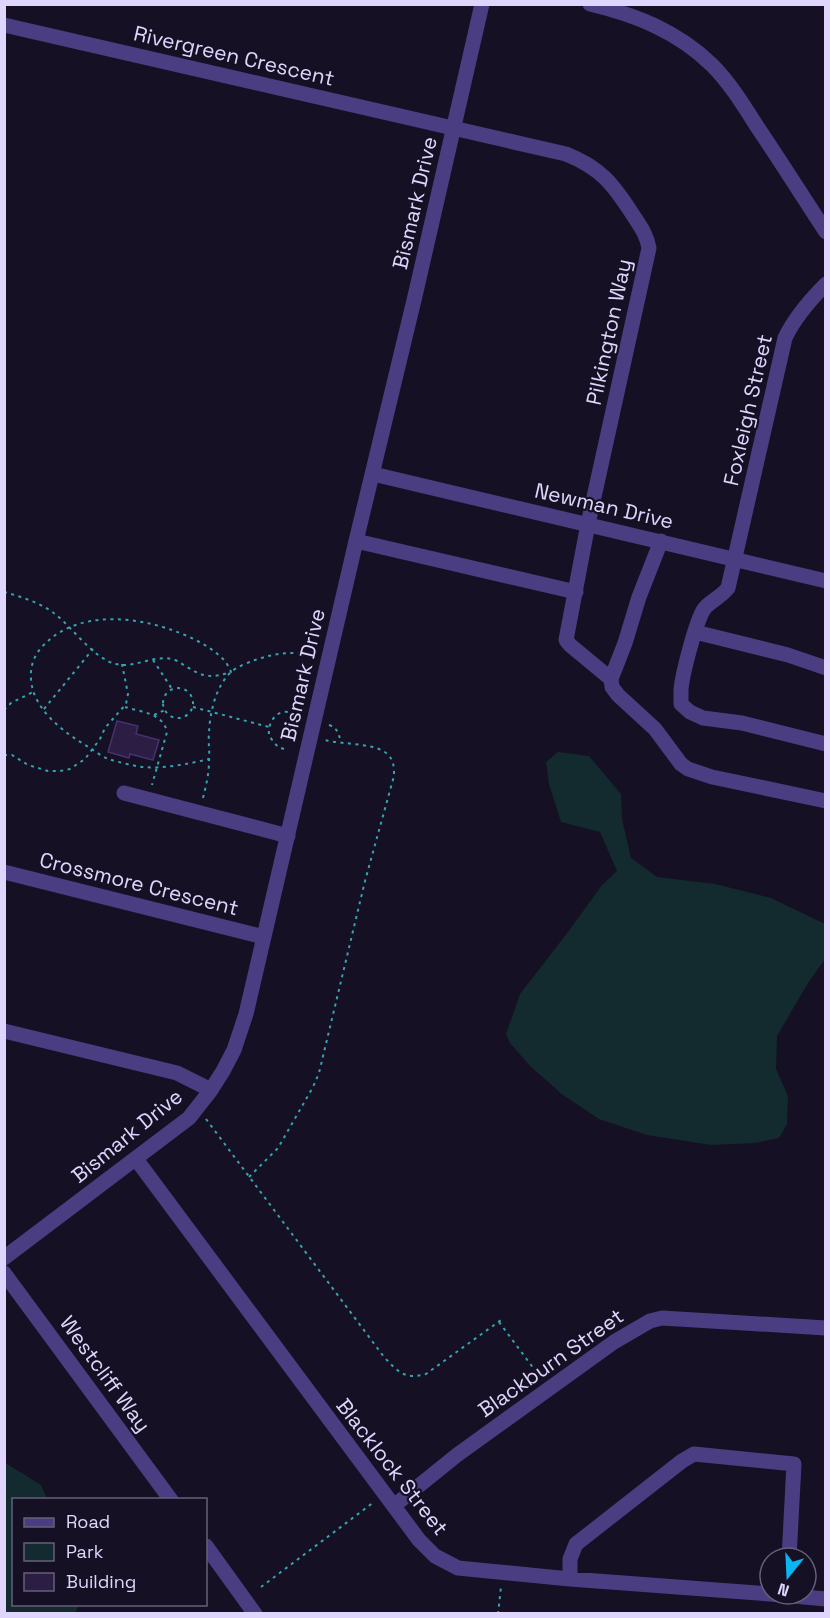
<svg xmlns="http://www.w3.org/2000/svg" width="830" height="1618" font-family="'Space Grotesk',sans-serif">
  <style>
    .green { fill: #132a2e }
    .building { fill: #2b1d44; stroke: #47306f; stroke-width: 1.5 }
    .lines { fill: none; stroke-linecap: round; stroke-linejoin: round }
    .path { stroke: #35a4b1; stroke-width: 2; stroke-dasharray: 3 4.5; stroke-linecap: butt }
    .minor { stroke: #4b3d81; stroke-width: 15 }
    .labels { text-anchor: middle; stroke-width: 4.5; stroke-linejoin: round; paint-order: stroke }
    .street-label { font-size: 21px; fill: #e0d5fd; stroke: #161024 }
  </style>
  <rect width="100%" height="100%" fill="#161024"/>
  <path class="green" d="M558,752l31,4 32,38 1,25 9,39 26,19 58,7 56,14 54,26v35l-17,24 -31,53 -1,33 12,27 -1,28 -8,14 -24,5 -44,2 -64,-10 -48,-16 -36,-24 -32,-28 -21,-24 -4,-9 14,-40 48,-62 34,-47 15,-14 -17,-39 -39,-10 -12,-38 -3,-22z
    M4,1462l37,23 6,14 -33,1v104l65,1 -4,8h-70z"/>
  <path class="building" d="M117,721l21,5 -2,8 23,6 -6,20 -23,-6 -1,4 -21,-6z"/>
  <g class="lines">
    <path class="path" d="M4,592c18,5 37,11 51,22 18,14 39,45 61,50 19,5 39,-11 59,-4 5,2 8,5 12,7 18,11 24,11 44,5 -2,-4 -4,-9 -7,-12 -18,-19 -53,-32 -77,-37 -37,-8 -80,-5 -106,25 -7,8 -11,19 -10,30 1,32 34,55 59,70 5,3 11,8 16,10 11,4 24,7 36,9 22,2 46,-3 67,-8
      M153,660l19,29
      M163 703a15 15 0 1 1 30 0a15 15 0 1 1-30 0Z
      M125,707c16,5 38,6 42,25l-15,53
      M193,707l76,20
      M44,709l49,-60
      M4,710l7,-7 22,-11
      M154,715l11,-5
      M329,725c9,3 10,10 12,18
      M284,749l-6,-2 -9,-11c-1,-10 3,-21 14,-24 6,-1 13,2 19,3
      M4,755h8l16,10 20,6h12l10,-2 15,-10 15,-20 5,-11 21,-24 2,-10 -6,-30
      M203,798c3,-12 6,-24 6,-37 1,-9 -1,-18 0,-28 1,-20 6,-45 21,-60 6,-6 17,-10 25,-13 20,-7 38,-9 59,-5
      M206,1119l178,238c14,15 21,23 42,17l78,-56
      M249,1177l29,-29 35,-61 6,-14 46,-192 29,-105c0,-7 0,-14 -4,-19 -10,-15 -48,-12 -65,-17
      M499,1322l41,55
      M261,1587l113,-85
      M498,1614l3,-27"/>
    <path class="minor" d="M590,4c46,11 87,27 122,61 18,18 32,41 46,63 23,34 45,69 68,104
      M4,25l562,129c35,14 47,30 67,61 7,11 14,20 16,33l-61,276 -22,116 4,5 41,34
      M826,284c-16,16 -31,33 -41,54l-57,250c-7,9 -19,14 -24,21 -8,12 -22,66 -23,81 0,5 0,9 0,14l9,8 13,6 39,5 84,21
      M373,474l453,107
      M356,541l220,51
      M661,541l-22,56 -14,46 -14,36 1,8 6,8 37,34 26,35 7,5 24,8 114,24
      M695,632l93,23 38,13
      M124,793l164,43
      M4,872l260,65
      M4,1031l173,42 34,17
      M136,1159l283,381 16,16 23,12 112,11 200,15
      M4,1258l185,-140 22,-28 12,-19 11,-21 12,-36 110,-473 59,-245 67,-292
      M4,1273l167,227
      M395,1505l62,-50 157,-113 36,-21 12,-3 164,10
      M206,1546l49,68
      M570,1579v-20l6,-15 106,-83 12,-7 100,10 -5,94
      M771,1594l55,5"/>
  </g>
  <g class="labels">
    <g class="street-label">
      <text transform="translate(234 56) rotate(13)" y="7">Rivergreen Crescent</text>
      <text transform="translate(415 203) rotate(-77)" y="7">Bismark Drive</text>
      <text transform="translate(609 332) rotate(-78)" y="7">Pilkington Way</text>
      <text transform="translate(748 410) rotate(-77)" y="7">Foxleigh Street</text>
      <text transform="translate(604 506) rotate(13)" y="7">Newman Drive</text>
      <text transform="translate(303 675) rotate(-77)" y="7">Bismark Drive</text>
      <text transform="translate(139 884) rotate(14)" y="7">Crossmore Crescent</text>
      <text transform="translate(127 1136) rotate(-39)" y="7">Bismark Drive</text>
      <text transform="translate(551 1363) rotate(-35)" y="7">Blackburn Street</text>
      <text transform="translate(105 1374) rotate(54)" y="7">Westcliff Way</text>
      <text transform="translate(392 1467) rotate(52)" y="7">Blacklock Street</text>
    </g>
  </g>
  <rect width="830" height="1618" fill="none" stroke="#e0d5fd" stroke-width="12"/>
  <rect x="12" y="1498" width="195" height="108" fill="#161024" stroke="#675f7b" stroke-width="1.5"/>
  <rect x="24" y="1518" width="30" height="9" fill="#4b3d81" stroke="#675f7b" stroke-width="1.5"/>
  <text x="66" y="1528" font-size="18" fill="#e0d5fd">Road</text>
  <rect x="24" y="1543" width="30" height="18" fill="#132a2e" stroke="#675f7b" stroke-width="1.5"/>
  <text x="66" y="1558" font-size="18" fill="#e0d5fd">Park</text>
  <rect x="24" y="1573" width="30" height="18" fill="#2b1d44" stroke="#675f7b" stroke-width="1.5"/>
  <text x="66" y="1588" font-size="18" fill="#e0d5fd">Building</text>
  <g transform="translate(788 1576) rotate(198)"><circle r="28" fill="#161024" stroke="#675f7b" stroke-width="1.5"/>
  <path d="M0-4.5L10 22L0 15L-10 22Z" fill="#0bb5f2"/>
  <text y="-9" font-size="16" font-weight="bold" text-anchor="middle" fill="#e0d5fd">N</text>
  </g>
</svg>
